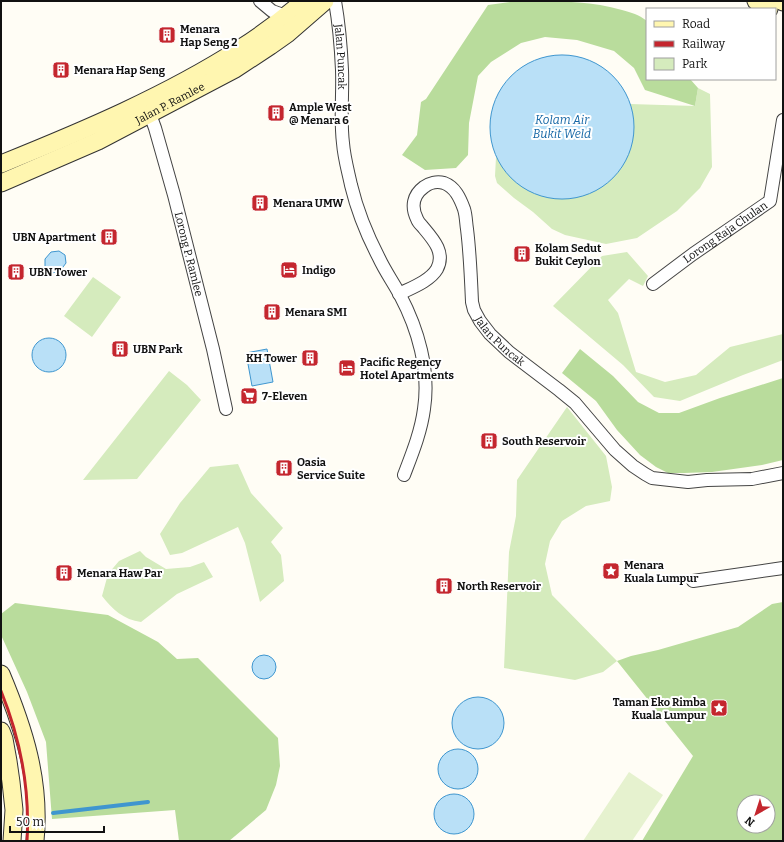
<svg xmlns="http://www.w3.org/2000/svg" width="784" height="842" font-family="Bitter,serif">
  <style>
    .green { fill: #d5ebbd }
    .forest { fill: #b9dc9c; fill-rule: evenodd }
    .pitch { fill: #e6f2cf }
    .water { fill: #b9e0f7; stroke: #3f96cf }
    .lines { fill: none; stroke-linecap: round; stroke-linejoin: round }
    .stream { stroke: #3f96cf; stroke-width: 4 }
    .street-casing { stroke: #444; stroke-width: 14 }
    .secondary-casing { stroke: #333; stroke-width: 19 }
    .street { stroke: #fff; stroke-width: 12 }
    .secondary { stroke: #fff6b0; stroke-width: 17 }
    .rail { stroke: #c4262e; stroke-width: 3 }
    .labels { text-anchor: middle; stroke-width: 4; stroke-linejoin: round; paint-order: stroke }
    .poi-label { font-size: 11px; font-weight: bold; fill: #111; stroke: #fff; text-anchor: start }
    .street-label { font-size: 11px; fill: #111; stroke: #fff }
    .water-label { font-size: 12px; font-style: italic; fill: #1768a6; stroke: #fff }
  </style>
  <rect width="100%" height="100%" fill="#fffdf5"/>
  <path class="green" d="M698,88l12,6 2,73 -12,21 -23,23 -40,27 -31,6 -41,-9 -13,-6 -19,-17 -19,-14 -17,-15 -2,-7 1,-19 8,13 117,-1 10,-21 3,-22 -4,-22 65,2z
    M627,252l21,24 -5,10 -14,-7 -21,21 10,13 18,59 29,10 31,-7 34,-28 53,-13v26l-40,15 -63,26 -26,-4 -31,-32 -70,-59 49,-50z
    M93,277l28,20 -29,40 -28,-21z
    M169,371l18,14 14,15 -64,79 -54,1z
    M567,407l39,49 6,31 -2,14 -24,5 -24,15 -12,20 -5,23 7,31 65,66 -14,11 -28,8 -71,-12 5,-116 7,-36 1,-36z
    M238,464l13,29 32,35 -12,14 10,13 3,26 -24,21 -15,-59 -7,-16 -56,26 -12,2 -10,-21 20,-31 30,-36z
    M140,551l6,6 20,12 24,-2 14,-5 9,15 -36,17 -36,28c-17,-2 -29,-13 -39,-26l6,-22 11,-13z"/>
  <path class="forest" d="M518,1c35,0 69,-1 104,9 10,3 16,4 25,11v58h43l8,9 -3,18 -50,-16 -11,-22 -20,-17 -37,-11 -32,-3 -24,6 -30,19 -13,14 -9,47 -1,32 -12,13 -31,2 -23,-15 15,-20 4,-33 5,-3 62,-94z
    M580,349l33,27 25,26 21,11h20l41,-15 63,-20v82l-21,5 -50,7 -28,1h-16l-12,-6 -16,-12 -23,-25 -21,-29 -34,-28z
    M783,602v239h-141l51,-85 -76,-95 14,-5 27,-6 80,-23 34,-23zM744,802h24v24h-24z
    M15,603l93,12 50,27 19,17 21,-1 80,80 2,28 -4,19 -10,25 -37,31h-50l-4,-31 -123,9 -6,-77 -19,-50 -26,-57v-21z"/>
  <path class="pitch" d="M629,772l34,23 -31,46h-49z"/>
  <path class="water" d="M490 127a72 72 0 1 1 144 0a72 72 0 1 1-144 0Z
    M59,251l6,4 1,8 -6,8 -8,2 -7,-5v-9l6,-7z
    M32 355a17 17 0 1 1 34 0a17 17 0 1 1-34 0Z
    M267,349l6,33 -21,4 -6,-33z
    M252 667a12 12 0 1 1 24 0a12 12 0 1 1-24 0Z
    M452 723a26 26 0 1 1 52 0a26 26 0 1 1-52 0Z
    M438 769a20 20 0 1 1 40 0a20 20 0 1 1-40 0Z
    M434 814a20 20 0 1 1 40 0a20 20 0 1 1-40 0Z"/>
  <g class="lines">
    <path class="stream" d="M53,813l95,-11"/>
    <g class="street-casing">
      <g id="street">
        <path d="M260,1l12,10 14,5"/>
        <path id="s1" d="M335,1c4,23 6,46 7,69 1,25 -2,49 1,73 1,14 5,28 8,42 6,25 16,50 28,73 6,13 14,24 21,37 18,34 30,75 24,114 -3,23 -12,45 -20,66"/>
        <path id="s2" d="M147,106l8,22 19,67 39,154 13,60"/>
        <path id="s3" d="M653,284l40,-30 77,-53 13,-81"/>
        <path id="s4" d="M399,294c12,-6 31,-13 38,-25 9,-17 -5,-31 -15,-43 -2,-2 -4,-4 -5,-7 -6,-12 -4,-24 7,-32 5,-4 13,-6 20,-4 11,4 16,15 20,26 2,6 2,14 3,20 3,24 4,49 5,73l2,8 6,11 10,13 19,18 50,38 16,13 40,47 18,16 12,8 7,4 36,4 19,-2 45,-1 31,-6"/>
        <path d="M693,581l90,-13"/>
      </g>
    </g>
    <g class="secondary-casing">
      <g id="secondary">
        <path d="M756,1l13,8"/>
        <path d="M781,1l2,1"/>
        <path d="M1,164c82,-33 165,-68 240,-116 22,-14 43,-30 63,-47"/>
        <path id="s5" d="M1,183l97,-42 137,-72 35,-23 17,-12 38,-33"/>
        <path d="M1,674c23,55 40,107 34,167"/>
        <path d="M1,731l3,8 4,22 3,21 3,28 -2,31"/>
      </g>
    </g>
    <use href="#street" class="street"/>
    <use href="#secondary" class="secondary"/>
    <path class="rail" d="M1,691c19,47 29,99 26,150"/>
  </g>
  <defs>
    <g id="building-square" transform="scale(0.9)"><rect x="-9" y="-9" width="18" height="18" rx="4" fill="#c4262e" stroke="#fff"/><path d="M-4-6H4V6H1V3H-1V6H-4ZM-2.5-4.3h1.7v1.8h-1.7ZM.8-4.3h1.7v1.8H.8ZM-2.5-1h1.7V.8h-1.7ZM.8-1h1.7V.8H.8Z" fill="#fff"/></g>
    <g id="hotel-square" transform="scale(0.9)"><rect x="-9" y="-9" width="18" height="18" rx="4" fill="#c4262e" stroke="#fff"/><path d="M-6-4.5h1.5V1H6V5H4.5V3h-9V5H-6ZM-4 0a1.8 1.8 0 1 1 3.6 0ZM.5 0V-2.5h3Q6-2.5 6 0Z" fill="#fff"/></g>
    <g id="supermarket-square" transform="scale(0.9)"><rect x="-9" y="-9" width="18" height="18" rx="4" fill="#c4262e" stroke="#fff"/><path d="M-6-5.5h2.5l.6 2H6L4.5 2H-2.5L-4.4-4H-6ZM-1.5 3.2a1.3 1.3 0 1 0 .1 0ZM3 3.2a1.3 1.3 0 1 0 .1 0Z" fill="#fff"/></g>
    <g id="sight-square" transform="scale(0.9)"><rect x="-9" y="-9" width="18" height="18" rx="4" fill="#c4262e" stroke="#fff"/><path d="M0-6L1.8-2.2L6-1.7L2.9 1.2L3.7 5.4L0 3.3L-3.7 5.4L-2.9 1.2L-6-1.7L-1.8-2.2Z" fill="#fff"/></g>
  </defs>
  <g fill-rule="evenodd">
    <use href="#building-square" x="167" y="35"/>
    <use href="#building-square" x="61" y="70"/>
    <use href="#building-square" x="276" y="113"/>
    <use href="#building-square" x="260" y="203"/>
    <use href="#building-square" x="109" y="237"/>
    <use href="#building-square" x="522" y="254"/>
    <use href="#hotel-square" x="289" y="270"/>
    <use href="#building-square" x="16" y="272"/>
    <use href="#building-square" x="272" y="312"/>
    <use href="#building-square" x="120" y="349"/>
    <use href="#building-square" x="310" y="358"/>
    <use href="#hotel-square" x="347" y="368"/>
    <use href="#supermarket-square" x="249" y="396"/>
    <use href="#building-square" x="489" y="441"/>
    <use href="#building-square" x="284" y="468"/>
    <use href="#sight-square" x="611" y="571"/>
    <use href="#building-square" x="64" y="573"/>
    <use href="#building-square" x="444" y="586"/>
    <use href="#sight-square" x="719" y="708"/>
  </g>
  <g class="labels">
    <g class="poi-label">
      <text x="180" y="33">Menara<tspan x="180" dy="13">Hap Seng 2</tspan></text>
      <text x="74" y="74">Menara Hap Seng</text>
      <text x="289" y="111">Ample West<tspan x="289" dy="13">@ Menara 6</tspan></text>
      <text x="273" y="207">Menara UMW</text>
      <text x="96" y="241" text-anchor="end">UBN Apartment</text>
      <text x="535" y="252">Kolam Sedut<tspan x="535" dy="13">Bukit Ceylon</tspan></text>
      <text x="302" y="274">Indigo</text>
      <text x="29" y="276">UBN Tower</text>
      <text x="285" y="316">Menara SMI</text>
      <text x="133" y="353">UBN Park</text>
      <text x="297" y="362" text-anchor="end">KH Tower</text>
      <text x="360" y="366">Pacific Regency<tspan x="360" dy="13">Hotel Apartments</tspan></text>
      <text x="262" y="400">7-Eleven</text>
      <text x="502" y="445">South Reservoir</text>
      <text x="297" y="466">Oasia<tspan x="297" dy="13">Service Suite</tspan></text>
      <text x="624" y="569">Menara<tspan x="624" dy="13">Kuala Lumpur</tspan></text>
      <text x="77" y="577">Menara Haw Par</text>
      <text x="457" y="590">North Reservoir</text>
      <text x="706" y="706" text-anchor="end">Taman Eko Rimba<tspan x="706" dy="13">Kuala Lumpur</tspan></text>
    </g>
    <g class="street-label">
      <text dy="4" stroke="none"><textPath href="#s1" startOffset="56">Jalan Puncak</textPath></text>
      <text dy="4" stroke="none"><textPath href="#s5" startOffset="187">Jalan P. Ramlee</textPath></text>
      <text dy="4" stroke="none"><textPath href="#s3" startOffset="89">Lorong Raja Chulan</textPath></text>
      <text dy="4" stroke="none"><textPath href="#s2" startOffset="154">Lorong P. Ramlee</textPath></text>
      <text dy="4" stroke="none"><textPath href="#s4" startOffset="337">Jalan Puncak</textPath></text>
    </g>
    <g class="water-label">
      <text x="562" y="124">Kolam Air<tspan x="562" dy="14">Bukit Weld</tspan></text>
    </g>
  </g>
  <rect width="784" height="842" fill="none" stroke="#111111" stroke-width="4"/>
  <rect x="646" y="8" width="130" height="72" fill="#ffffff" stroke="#a0a0a0"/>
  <rect x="654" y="21" width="20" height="6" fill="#fff6b0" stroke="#a0a0a0"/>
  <text x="682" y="28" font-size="12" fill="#111111">Road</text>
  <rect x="654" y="41" width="20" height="6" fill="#c4262e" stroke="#a0a0a0"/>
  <text x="682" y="48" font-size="12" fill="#111111">Railway</text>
  <rect x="654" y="58" width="20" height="12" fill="#d5ebbd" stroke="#a0a0a0"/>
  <text x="682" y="68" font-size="12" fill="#111111">Park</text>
  <g transform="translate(756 814) rotate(219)"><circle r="19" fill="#ffffff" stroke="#a0a0a0"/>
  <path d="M0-3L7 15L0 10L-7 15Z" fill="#c4262e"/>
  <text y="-6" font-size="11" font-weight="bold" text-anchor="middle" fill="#111111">N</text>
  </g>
  <path d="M10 826v6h94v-6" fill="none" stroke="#111111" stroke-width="2"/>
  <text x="16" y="826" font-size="12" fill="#111111" stroke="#ffffff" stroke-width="3" paint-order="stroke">50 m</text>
</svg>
